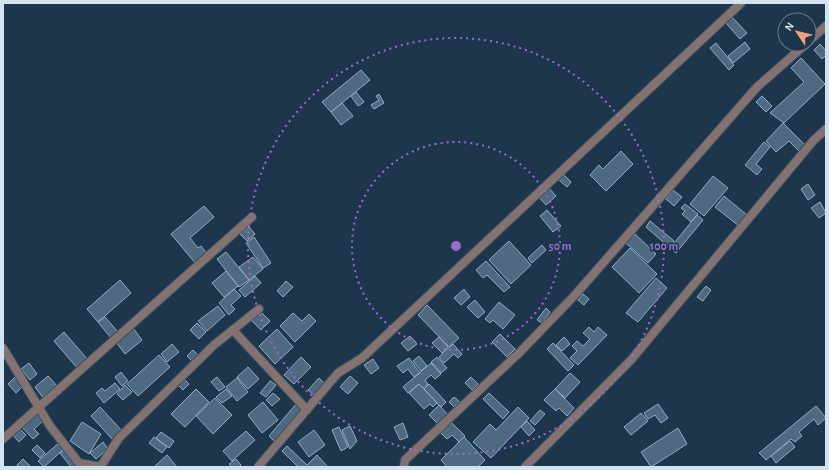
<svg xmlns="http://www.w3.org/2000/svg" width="829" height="470" font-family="'Alegreya Sans',sans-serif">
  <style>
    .building { fill: #4e6980; stroke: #8facc6 }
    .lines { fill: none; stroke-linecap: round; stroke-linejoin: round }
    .street-casing { stroke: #3a5265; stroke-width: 10 }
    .street { stroke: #83726f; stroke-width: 8 }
    .ring { fill: none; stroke: #9a6cd0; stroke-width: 2; stroke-dasharray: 2 4 }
    .centre { fill: #9a6cd0; stroke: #1d364b; stroke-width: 2 }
    .ring-label { font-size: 12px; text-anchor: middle; font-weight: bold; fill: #9a6cd0; stroke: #1d364b; stroke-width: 3; stroke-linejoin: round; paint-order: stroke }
  </style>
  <rect width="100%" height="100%" fill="#1d364b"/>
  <path class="building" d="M732,17l15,16 -7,6 -14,-16z
    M745,42l5,7 -17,14 -5,-7z
    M716,43l18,22 -5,5 -19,-22z
    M820,44l6,7v4l-4,4 -8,-9z
    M801,58l24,26 -41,39 -14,-10 34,-31 -13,-14z
    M361,70l9,10 -39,32 -9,-10z
    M356,92l8,10 -6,4 -7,-10z
    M379,94l5,9 -10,6 -3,-4 8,-5 -3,-4z
    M762,96l10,10 -6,6 -10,-10z
    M342,103l11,13 -12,9 -10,-13z
    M783,123l23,23 -6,6 -11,-11 -13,11 -10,-11z
    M764,142l6,5 -14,17 6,5 -5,6 -12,-10z
    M621,151l12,13 -27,27 -16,-16 9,-10 4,4z
    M563,174l8,8 -4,5 -9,-8z
    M713,176l15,12 -24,28 -14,-12z
    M808,184l7,11 -7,5 -7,-11z
    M547,186l9,10 -10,9 -9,-10z
    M673,190l9,7 -8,9 -8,-7z
    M724,196l23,19 -8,11 -24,-19z
    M820,202l6,11 -7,5 -8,-10z
    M685,204l13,10 -7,8 -9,-8 3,-3 -4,-3z
    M204,206l10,11 -24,21 8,10 3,-2 6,8 -11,10 -25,-30z
    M547,210l14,16 -8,6 -13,-16z
    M697,215l6,5 -27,33 -6,-5z
    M650,221l24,20 -5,6 -23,-20z
    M249,227l6,7 -8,7 -7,-7z
    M635,234l21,20 -8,9 -22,-20z
    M254,237l17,26 -8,5 -17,-25z
    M509,241l22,24 -20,19 -22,-24z
    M542,245l4,5 -14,13 -4,-5z
    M630,248l27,26 -18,19 -27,-26z
    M226,252l23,28 -10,7 -22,-28z
    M253,257l10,12 -14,11 -10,-13z
    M486,261l24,26 -6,5 -17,-17 -4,3 -7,-8z
    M226,271l12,15 -14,11 -12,-14z
    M255,276l6,7 -16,14 -6,-7z
    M656,278l11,10 -29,34 -12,-9z
    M120,280l11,13 -33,29 -11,-13z
    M286,281l7,6 -10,10 -6,-6z
    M706,286l5,4 -8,11 -6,-4z
    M234,289l7,7 -10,9 4,4 -6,6 -10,-12z
    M464,289l6,8 -9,8 -7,-7z
    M583,294l6,5 -5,6 -6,-5z
    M475,300l10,12 -7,6 -11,-11z
    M499,302l16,13 -12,14 -10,-9 -3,3 -5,-4z
    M427,305l32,33 -10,9 -31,-32z
    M218,306l7,9 -18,16 -9,-10z
    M546,308l4,4 -8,11 -5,-3z
    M261,312l9,9 -9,9 -9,-9z
    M293,313l9,8 7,-7 7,7 -21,21 -15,-16z
    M105,317l13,15 -7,6 -13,-16z
    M197,323l9,9 -7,7 -9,-9z
    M589,327l5,5 4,-5 9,8 -29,30 -8,-7 7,-7 -5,-5 5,-5 6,5 7,-7 -7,-6z
    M133,328l9,12 -17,14 -9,-12z
    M277,329l16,18 -18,17 -16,-18z
    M64,332l24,28 -10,9 -24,-28z
    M500,334l15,15 -8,8 -15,-15z
    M410,336l7,8 -9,7 -7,-8z
    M439,337l9,10 -6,6 -10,-10z
    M564,337l6,7 -8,7 -6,-6z
    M553,343l21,22 -6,6 -21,-22z
    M172,344l7,8 -12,10 -6,-8z
    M453,344l9,10 -4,4 -4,-4 -10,9 -5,-6z
    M193,350l6,6 -6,6 -6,-6z
    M159,355l11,12 -32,29 -11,-12z
    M419,356l8,10 -6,5 -8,-10z
    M301,357l10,10 -17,17 -10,-9z
    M437,357l10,11 -6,5 -10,-11z
    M409,358l11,15 -6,4 -6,-8 -5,4 -6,-7z
    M373,359l6,9 -8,6 -7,-9z
    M29,363l8,11 -7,6 -9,-11z
    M431,363l10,11 -6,5 -4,-4 -6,5 3,4 -5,4 -4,-4 -11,9 -5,-6z
    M248,367l11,12 -11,10 -11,-12z
    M121,372l7,9 -6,5 -7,-9z
    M570,373l10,9 -15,16 -10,-9z
    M48,376l10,11 -14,12 -9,-12z
    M350,376l8,7 -10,11 -8,-7z
    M15,377l8,9 -7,7 -8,-9z
    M217,377l8,10 -6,4 -8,-9z
    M471,377l7,7 -6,6 -7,-7z
    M237,378l11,14 -11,9 -11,-14z
    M319,378l7,7 -10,12 -8,-7z
    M184,379l5,5 -6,6 -5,-5z
    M270,381l6,4 -10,12 -6,-4z
    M115,383l5,6 -16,14 -8,-10 6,-5 3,3z
    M419,384l18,19 -4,4 -3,-3 -6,5 -15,-16z
    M429,384l17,18 -5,5 -17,-18z
    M125,385l7,7 -9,8 -6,-6z
    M196,389l13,13 -24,25 -14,-13z
    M226,389l6,7 -10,7 -6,-6z
    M555,389l19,19 -7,8 -8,-8 -3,3 -12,-11z
    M273,393l7,6 -8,7 -6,-6z
    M489,393l20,19 -6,7 -20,-20z
    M454,397l6,5 -6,5 -5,-5z
    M215,398l17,17 -19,19 -17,-18z
    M263,402l15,18 -16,13 -14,-18z
    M296,404l8,7 -28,32 -7,-7z
    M658,404l10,14 -7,5 -6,-8 -7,4 -4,-6z
    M439,405l9,10 -10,9 -9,-9z
    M816,406l10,12 -8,7 -4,-6 -15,13 3,4 -7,6 -4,-3 -25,21 -7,-7z
    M100,407l23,25 -9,9 -23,-25z
    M518,407l11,11 -38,40 -18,-16 17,-18 6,6z
    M540,410l5,4 -10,11 -5,-4z
    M40,412l5,7 -11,10 5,5 -6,5 -11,-12z
    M641,413l7,8 -17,14 -7,-8z
    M527,421l8,9 -6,6 -8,-9z
    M82,422l19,12 -12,20 -19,-13z
    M451,422l14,14 -6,6 -7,-7 -5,4 -6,-6z
    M403,423l5,14 -8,3 -6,-13z
    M350,426l7,15 -7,8 -8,-19z
    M339,427l9,20 -7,4 -9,-21z
    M678,428l9,16 -36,23 -10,-15z
    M20,429l6,6 -7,7 -6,-7z
    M314,430l11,15 -16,12 -11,-15z
    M246,431l9,9 -23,21 -9,-10z
    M161,432l13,9 -5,7 -13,-10z
    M154,437l13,10 -5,6 -13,-10z
    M464,437l21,23 -7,7h-31l-6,-7z
    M790,441l5,6 -19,16 -5,-7z
    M60,442l5,6 -21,19 -6,-6z
    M103,442l5,7 -12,10 -6,-6z
    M37,445l8,8 -5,5 -8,-8z
    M287,446l20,19 10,-10 11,12h-30l-16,-16z
    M66,448l13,17 -2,2h-6l-11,-14z
    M167,455l10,12h-23z
    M23,459l8,8h-13l-1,-2z
    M236,459l5,6 -2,2h-7l-3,-3z"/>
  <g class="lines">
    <g class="street-casing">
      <path id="street" d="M809,41l17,-15
        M233,330l74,80
        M3,348l47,78 29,37 22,4
        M3,439l249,-222
        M101,466l18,-28 95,-93 45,-36
        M258,467l80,-94 24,-15 379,-355
        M404,467l1,-7 115,-108 55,-57 182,-208 49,-43
        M525,467l106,-107 182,-219 13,-12"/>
    </g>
    <use href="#street" class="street"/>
  </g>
  <g class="ring">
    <circle cx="456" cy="246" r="104"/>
    <circle cx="456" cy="246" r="208"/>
  </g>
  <circle cx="456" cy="246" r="6" class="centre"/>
  <g class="ring-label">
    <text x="560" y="250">50 m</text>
    <text x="664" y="250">100 m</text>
  </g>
  <rect width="829" height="470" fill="none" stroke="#d3e2ef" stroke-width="8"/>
  <g transform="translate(797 32) rotate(305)"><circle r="19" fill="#1d364b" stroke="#667b8d"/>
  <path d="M0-3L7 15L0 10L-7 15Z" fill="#f1a17d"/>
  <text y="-6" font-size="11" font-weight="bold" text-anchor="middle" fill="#d3e2ef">N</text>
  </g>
</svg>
